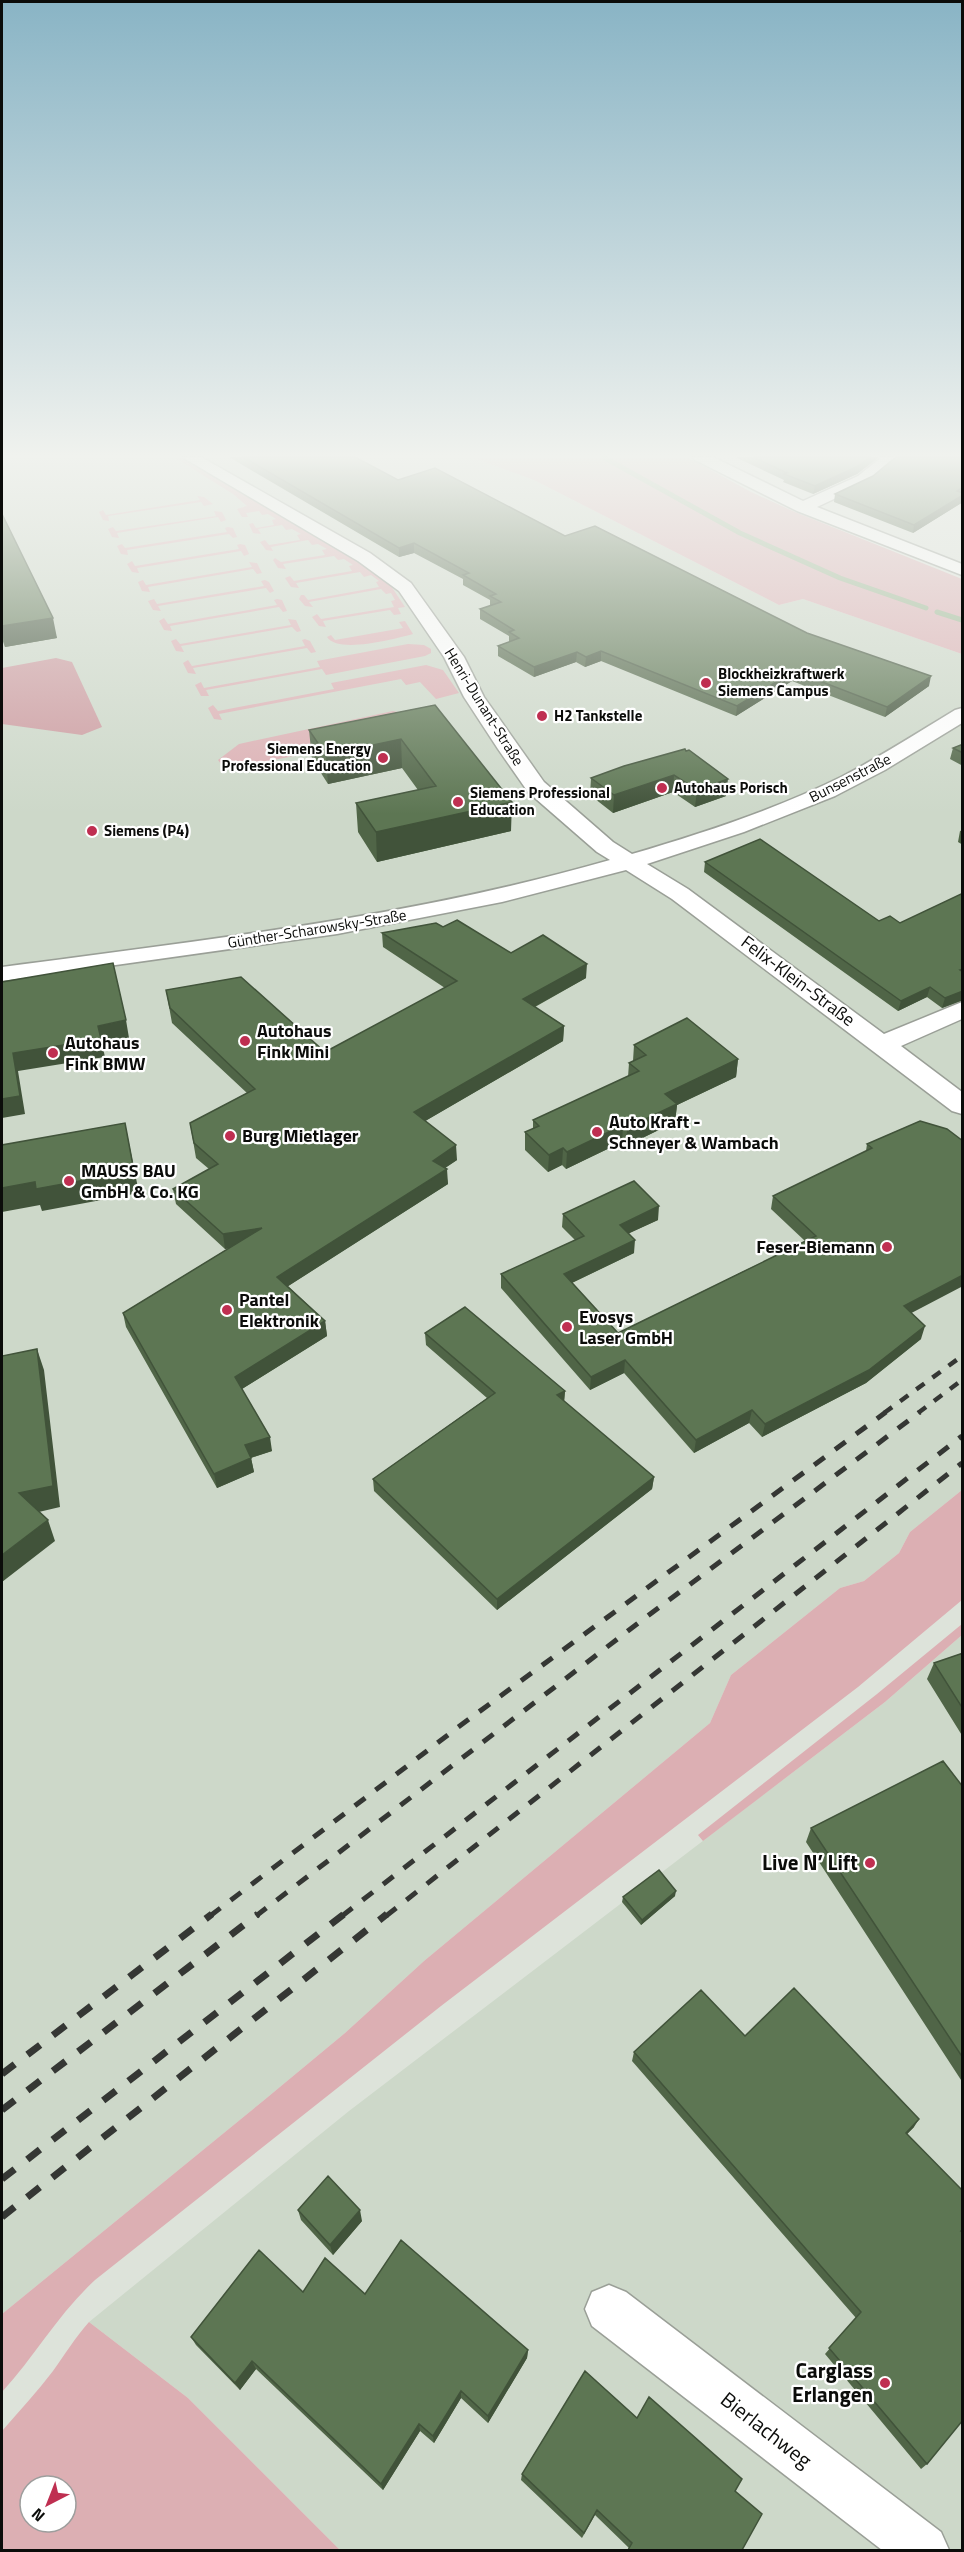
<svg xmlns="http://www.w3.org/2000/svg" width="964" height="2552" font-family="'Titillium Web',sans-serif">
  <style>
    .built { fill: #cdd8c9 }
    .green { fill: #dcafb3; fill-rule: evenodd }
    .forest { fill: #cc9a9f }
    .lines { fill: none; stroke-linecap: round; stroke-linejoin: round }
    .stream { stroke: #9ab590; stroke-width: 5 }
    .minor-casing { stroke: #9a9f97; stroke-width: 3 }
    .minor { fill: #fff; fill-rule: evenodd }
    .rail-far2 { stroke: #353734; stroke-width: 4.5; stroke-dasharray: 10 10; stroke-linecap: butt }
    .rail-far1 { stroke: #353734; stroke-width: 5; stroke-dasharray: 13 13; stroke-linecap: butt }
    .rail { stroke: #353734; stroke-width: 7; stroke-dasharray: 16 16; stroke-linecap: butt }
    .wall { fill: #506547 }
    .shaded-wall { fill: #41533a }
    .building { fill: #5d7653; stroke: #41533a; stroke-width: 1.5 }
    .poi-dot { fill: #bf2f51; stroke: #fff; stroke-width: 2 }
    .labels { text-anchor: middle; stroke-width: 4.5; stroke-linejoin: round; paint-order: stroke }
    .far-poi-label { font-size: 15px; font-weight: bold; fill: #0b0c0a; stroke: #fff; text-anchor: start }
    .far-street-label { font-size: 15px; fill: #0b0c0a; stroke: #fff }
    .street-label { font-size: 18px; fill: #0b0c0a; stroke: #fff }
    .poi-label { font-size: 18px; font-weight: bold; fill: #0b0c0a; stroke: #fff; text-anchor: start }
    .near-poi-label { font-size: 21px; font-weight: bold; fill: #0b0c0a; stroke: #fff; text-anchor: end }
    .near-street-label { font-size: 21px; fill: #0b0c0a; stroke: #fff }
  </style>
  <rect width="100%" height="100%" fill="#dde3da"/>
  <path class="built" d="M2,457h469l63,23 245,125 24,-6 159,55v836l-52,42 -11,21 -35,28 -24,7 -109,87 -21,48 -286,238 -79,72 -82,68 -261,213z
    M962,1635v915h-622l-152,-152 -99,-76 260,-211 536,-409z"/>
  <path class="green" d="M174,457h6l191,113 20,16 14,21 -7,1 3,6 -7,1 -4,-5 -67,11 3,6 -7,-1 -7,-9 5,-3 4,5 73,-12 -3,-6 4,-1 -4,-7 -5,1 -5,-5 -72,13 4,5 -8,-1 -6,-7 2,-4h3l4,5 71,-13 -3,-5 3,-1 -8,-6 -7,2 -4,-5 -64,11 3,5 -8,-1 -6,-9 5,-2 4,5 58,-10 -3,-5 4,-1 -9,-6 -6,1 -4,-4 -51,8 3,5 -8,-1 -5,-8 2,-2 6,4 44,-7 -3,-5 5,-1 -9,-5 -6,1 -4,-5 -37,7 2,4 -7,-1 -6,-8 5,-2 4,5 31,-5 -3,-5 4,-1 -9,-5 -6,1 -4,-5 -24,4 3,5 -8,-1 -4,-9 4,-1 3,5 18,-3 -2,-5 4,-1 -8,-5 -6,1 -3,-4 -13,2 2,4h-6l-5,-8 10,-3 -14,-12z
    M471,457h216l64,35 44,20 167,67v75l-159,-55 -24,6 -245,-125z
    M197,496l7,1 9,7 -9,2 -3,-4 -93,14 1,5 -6,-1 -4,-8 4,-2 3,5 94,-15z
    M214,511l8,1 4,8 -5,2 -3,-5 -89,14 -12,2 2,5 -7,-1 -4,-8 5,-2 3,4 100,-15z
    M228,527l5,1 4,9 -4,1 -4,-4 -102,16 1,5 -7,-1 -4,-8 5,-2 3,4 102,-16 -2,-4z
    M240,544l5,1 4,9 -5,2 -3,-5 -104,17 2,5 -7,-1 -5,-8 5,-3 3,5 104,-17 -2,-4z
    M249,562l8,1 5,10 -5,1 -4,-5 -105,18 2,5 -8,-1 -4,-9 5,-2 3,5 106,-18z
    M265,580l4,2 5,9 -4,2 -4,-5 -108,18 3,5 -8,-1 -5,-9 6,-2 3,5 107,-18 -3,-5z
    M277,599l5,1 5,11 -4,1 -4,-5 -109,19 2,5 -8,-1 -5,-9 5,-3 4,6 109,-19 -3,-5z
    M288,619l8,1 5,11 -4,1 -5,-5 -111,19 3,6 -8,-1 -5,-10 5,-2 4,5 111,-19z
    M405,621l8,13c-19,5 -75,20 -86,3l4,-2 4,5 68,-12 -4,-6z
    M305,639l5,2 6,11 -5,1 -4,-5 -114,20 3,6 -8,-1 -5,-10 5,-3 4,6 113,-20 -3,-6z
    M408,644l16,1 7,4v4l-6,3 -99,19 -4,-6 -116,21 3,6h-8l-6,-11 6,-3 3,6 116,-21 -3,-6z
    M426,665l17,5 16,23 -23,6 -16,-17 -14,3 -5,-6 -182,35 3,6 -8,-1 -6,-11 5,-3 5,6 116,-22 -3,-6z
    M393,711l45,9 2,9 -215,40 -7,-9 21,-16z
    M962,1490v110l-104,87 -417,319 -346,274c-36,33 -60,76 -93,112v-78l261,-213 82,-68 79,-72 286,-238 21,-48 109,-87 24,-7 35,-28 11,-21z
    M962,1624v11l-77,67 -182,139 -5,-6 179,-141z
    M89,2322l99,76 152,152h-338v-119c17,-20 35,-39 51,-60 12,-17 22,-33 36,-49zM30,2486h36v36h-36z"/>
  <path class="forest" d="M56,658l16,4 30,65 -20,8 -80,-11v-56z"/>
  <g class="lines">
    <path class="stream" d="M603,457l137,76 100,45 86,30
      M937,612l25,8"/>
    <g class="minor-casing">
      <path id="minor" d="M182,457h19l169,96 41,30 53,74 20,40 60,85 69,60 19,12c71,-21 142,-44 209,-77 39,-20 76,-44 114,-67l7,-2v15l-77,47 -50,26 -91,36 -97,32 41,25 196,145 78,-32v17l-61,27 61,46v22l-10,-3 -280,-212 -46,-29 -124,32 -165,32 -335,47v-14c204,-27 410,-50 608,-107l-13,-8 -69,-60 -30,-43 -34,-52 -20,-40 -45,-66 -41,-30z
        M693,457h20l90,44 55,-25 24,-19h18l-30,25 -53,25 145,57v11l-165,-64 -102,-51z
        M609,2285l17,7 315,240 8,18h-67l-290,-224 -7,-17 7,-17z"/>
    </g>
    <use href="#minor" class="minor"/>
    <path class="rail-far2" d="M884,1413l78,-57
      M918,1413l44,-33"/>
    <path class="rail-far1" d="M210,1916l247,-188 429,-316
      M256,1916l381,-292 283,-212
      M342,1916l620,-480
      M386,1916l576,-453"/>
    <path class="rail" d="M2,2074l210,-160
      M2,2110l256,-196
      M2,2179l342,-265
      M2,2217l385,-303"/>
  </g>
  <path class="wall" d="M229,457h126l43,23 167,56 242,97 122,53 -44,31 -93,-36 -56,35 -135,-55 -16,6 -9,-5 -42,15 -36,-21v-10l11,-4v-6l-29,-17v-10l10,-3v-6l-27,-15v-6l-49,-26 -15,4z
    M735,457h144l-22,17 -44,20 -30,-12 1,-2z
    M963,457v45l-50,31 -79,-31 1,-8 38,-18z
    M2,514l55,124 -52,9 -3,-8z
    M435,705l76,126 -134,31 -19,-30 -2,-29 62,-13 -16,-22 -74,16 -16,-25 -3,-29z
    M963,744v22l-13,-7 3,-11z
    M686,751l40,45 -31,11 -22,-15 -60,21 -23,-18 1,-17z
    M963,830v15l-5,-3 2,-11z
    M705,862l174,59 21,2 63,-28v105l-21,8 -15,-11 -29,14 -194,-139z
    M443,927l68,26 75,25 -51,29 29,19 -1,15 -138,80 32,39 -12,8 3,16 -160,102 37,35 2,15 -85,53 30,62 -21,7 3,14 -37,16 -91,-161 -3,-14 106,-65 -4,1 -49,-45 -3,-15 36,-20 -13,-11 -6,-35 57,-30 -75,-70 -6,-33 159,62 120,-64 -62,-41 -1,-14z
    M634,1045l104,14 -2,18 -59,28 -2,17 -49,24 -4,-4 -56,27 -4,-4 -14,7 -23,-22v-18l8,-3v-9l95,-43 1,-14 4,-2z
    M920,1121l-9,192 10,26 -55,44 -104,54 -13,-14 -55,30 -70,-80 -34,17 -89,-102v-14l74,-34 -13,-13 1,-13 95,6 -29,13 5,20 -62,30 46,50 187,-92 -34,-32 2,-13 93,-45 1,-7z
    M425,1333l140,58 -1,10 90,76 -2,12 -155,121 -123,-119 -1,-12 114,-81 -61,-53z
    M963,1653v84l-36,-58 7,-16z
    M963,1787v296l-157,-241 5,-14z
    M675,1896l-34,29 -19,-23 1,-5z
    M745,2036l169,91 -7,7 54,97 -34,233 -6,5 -96,-115 31,-36 -224,-257 2,-9z
    M298,2210l64,11 -29,34 -32,-35z
    M303,2292l62,2 163,56 -1,8 -39,65 -27,-25 -27,45 -14,-12 -37,59 -127,-121 -16,21 -44,-45 -5,-8z
    M637,2418l105,61 -113,69 -34,-33 -13,23 -61,-58 1,-6z"/>
  <path class="shaded-wall" d="M870,457h9l-22,17 -44,20 2,-8z
    M963,495v7l-50,31 1,-8z
    M414,543v10l-15,4v-9z
    M53,618l4,20 -52,9 -3,-15v-6z
    M601,651v10l-16,6 1,-10z
    M577,652l-1,10 -42,15v-10z
    M794,671l-2,10 -56,35 1,-10z
    M931,676l-2,10 -44,31 2,-10z
    M401,739l1,29 -74,16 -2,-29z
    M674,775l-1,17 -60,21 1,-18z
    M728,779l-2,17 -31,11 2,-17z
    M512,802l-1,29 -134,31 -1,-30z
    M587,964l-1,14 -63,35v-14z
    M930,987l-3,10 -29,14 3,-10z
    M963,991v9l-21,8 3,-10z
    M126,1020l3,18 -27,6 3,13 -87,14 7,43 -23,4v-19l11,-46 85,-27z
    M564,1026l-1,15 -148,86 -1,-15z
    M738,1059l-2,18 -59,28 -2,17 -49,24 1,-18 38,-34z
    M125,1123l14,70 -97,18 -2,-6 -38,7v-24z
    M623,1125l-1,17 -56,27 1,-17z
    M456,1145l1,15 -24,16v-15z
    M563,1148l-1,17 -14,7 1,-17z
    M447,1169l1,15 -169,108 -2,-15z
    M659,1206l-1,14 -39,18 1,-13z
    M262,1228l2,15 -39,6 -2,-15z
    M635,1240l-1,13 -71,34 1,-13z
    M963,1275v11l-63,33 4,-13z
    M325,1321l2,15 -90,56 -2,-15z
    M925,1326l-4,13 -55,44 -104,54 3,-13z
    M37,1349l7,21 16,137 -34,8 -7,-22z
    M625,1360l-1,13 -34,17 1,-13z
    M565,1391l-1,12 -7,-8z
    M752,1410l-3,13 -55,30 2,-13z
    M270,1437l2,14 -25,8 -2,-14z
    M251,1458l3,14 -37,16 -3,-14z
    M654,1477l-2,12 -155,121v-11z
    M48,1520l7,21 -53,41v-27z
    M676,1891l-1,5 -34,29 1,-5z
    M919,2119l-5,8 -13,13 5,-7z
    M360,2210l2,11 -29,34 -3,-10z
    M528,2350l-1,8 -39,65v-7z
    M252,2361l4,8 -16,21 -5,-7z
    M461,2391v7l-27,45 -1,-7z
    M419,2424l1,7 -37,59 -2,-6z"/>
  <path class="building" d="M243,457h112l43,23 37,-12 130,68 30,-10 212,107 124,43 -44,31 -93,-36 -57,35 -136,-55 -15,6 -9,-5 -43,15 -36,-21 21,-8 -10,-6 5,-2 -34,-21 21,-7 -11,-6 6,-2 -33,-19 6,-2 -55,-30 -15,5z
    M753,457h117l-12,9 -43,20 -31,-12 3,-1z
    M896,457h67v27l-2,1h2v2l-6,4 6,2v2l-49,30 -79,-31 38,-18z
    M2,514l51,104 -51,8z
    M435,705l77,97 -136,30 -20,-29 80,-17 -35,-47 -75,16 -17,-25z
    M963,744v9l-10,-5z
    M685,749l1,2 3,-1 39,29 -31,11 -23,-15 -60,20 -23,-17 33,-12z
    M760,839l119,82 11,-5 10,7 61,-29 2,1v74l-3,1 3,2v19l-18,7 -15,-11 -29,14 -196,-139z
    M457,920l54,33 32,-18 44,29 -64,35 41,27 -150,86 42,33 -23,16 14,8 -170,108 48,44 -90,56 35,60 -25,8 6,13 -37,16 -91,-161 139,-85 -39,6 -50,-45 45,-25 -24,-21 -4,-20 65,-34 -85,-81 -4,-18 75,-13 84,75 132,-71 -75,-48 54,-10 7,4z
    M113,963l13,57 -28,6 3,13 -88,14 7,43 -18,3v-117z
    M687,1018l51,41 -73,35 12,10 -50,24 -4,-3 -56,27 -4,-4 -14,7 -24,-23 14,-6 -6,-6 106,-49 -10,-8 17,-8 -12,-10z
    M920,1121l27,8 16,12v134l-59,31 21,20 -56,44 -104,54 -13,-14 -56,30 -71,-80 -34,17 -90,-103 83,-38 -21,-22 71,-33 25,25 -39,19 15,15 -71,34 54,59 198,-97 -43,-40 99,-48 -5,-4z
    M125,1123l9,48 -98,18 -1,-7 -33,6v-43z
    M465,1307l100,84 -8,4 97,82 -157,122 -124,-120 122,-86 -70,-60z
    M37,1349l16,137 -34,7 29,27 -46,35v-199z
    M963,1653v56l-29,-46z
    M943,1761l20,26v271l-152,-230z
    M659,1870l17,21 -34,29 -19,-23z
    M794,1988l125,131 -13,14 57,58v38l-2,2 2,1v188l-36,44 -98,-116 32,-36 -227,-260 67,-62 44,46z
    M328,2176l32,34 -30,35 -32,-35z
    M401,2240l127,110 -40,66 -27,-25 -28,45 -14,-12 -38,60 -129,-123 -17,22 -44,-46 68,-87 44,42 22,-34 40,36z
    M585,2371l52,47 12,-21 93,82 -7,12 27,23 -20,36h-114l4,-7 -35,-33 -13,23 -62,-59z"/>
  <linearGradient id="sky" x2="0" y2="1"><stop stop-color="#89b4c5"/><stop offset="0.56" stop-color="#f0f2ee"/><stop offset="1" stop-color="#f0f2ee" stop-opacity="0"/></linearGradient>
  <rect width="964" height="814" fill="url(#sky)"/>
  <g class="poi-dot">
    <circle cx="706" cy="683" r="6"/>
    <circle cx="542" cy="716" r="6"/>
    <circle cx="383" cy="758" r="6"/>
    <circle cx="662" cy="788" r="6"/>
    <circle cx="458" cy="802" r="6"/>
    <circle cx="92" cy="831" r="6"/>
    <circle cx="245" cy="1041" r="6"/>
    <circle cx="53" cy="1053" r="6"/>
    <circle cx="597" cy="1132" r="6"/>
    <circle cx="230" cy="1136" r="6"/>
    <circle cx="69" cy="1181" r="6"/>
    <circle cx="887" cy="1247" r="6"/>
    <circle cx="227" cy="1310" r="6"/>
    <circle cx="567" cy="1327" r="6"/>
    <circle cx="870" cy="1863" r="6"/>
    <circle cx="885" cy="2383" r="6"/>
  </g>
  <g class="labels">
    <g class="far-poi-label">
      <text x="718" y="679">Blockheizkraftwerk<tspan x="718" dy="17">Siemens Campus</tspan></text>
      <text x="554" y="721">H2 Tankstelle</text>
      <text x="371" y="754" text-anchor="end">Siemens Energy<tspan x="371" dy="17">Professional Education</tspan></text>
      <text x="674" y="793">Autohaus Porisch</text>
      <text x="470" y="798">Siemens Professional<tspan x="470" dy="17">Education</tspan></text>
      <text x="104" y="836">Siemens (P4)</text>
    </g>
    <g class="far-street-label">
      <text transform="translate(484 707) rotate(58)" y="5">Henri-Dunant-Straße</text>
      <text transform="translate(850 778) rotate(-27)" y="5">Bunsenstraße</text>
      <text transform="translate(317 929) rotate(-9)" y="5">Günther-Scharowsky-Straße</text>
    </g>
    <g class="street-label">
      <text transform="translate(798 981) rotate(37)" y="6">Felix-Klein-Straße</text>
    </g>
    <g class="poi-label">
      <text x="257" y="1037">Autohaus<tspan x="257" dy="21">Fink Mini</tspan></text>
      <text x="65" y="1049">Autohaus<tspan x="65" dy="21">Fink BMW</tspan></text>
      <text x="609" y="1128">Auto Kraft -<tspan x="609" dy="21">Schneyer &amp; Wambach</tspan></text>
      <text x="242" y="1142">Burg Mietlager</text>
      <text x="81" y="1177">MAUSS BAU<tspan x="81" dy="21">GmbH &amp; Co. KG</tspan></text>
      <text x="875" y="1253" text-anchor="end">Feser-Biemann</text>
      <text x="239" y="1306">Pantel<tspan x="239" dy="21">Elektronik</tspan></text>
      <text x="579" y="1323">Evosys<tspan x="579" dy="21">Laser GmbH</tspan></text>
    </g>
    <g class="near-poi-label">
      <text x="858" y="1870">Live N’ Lift</text>
      <text x="873" y="2378">Carglass<tspan x="873" dy="24">Erlangen</tspan></text>
    </g>
    <g class="near-street-label">
      <text transform="translate(766 2430) rotate(38)" y="7">Bierlachweg</text>
    </g>
  </g>
  <rect width="964" height="2552" fill="none" stroke="#0b0c0a" stroke-width="6"/>
  <g transform="translate(48 2504) rotate(222)"><circle r="28" fill="#ffffff" stroke="#9d9e9d" stroke-width="1.5"/>
  <path d="M0-4.5L10 22L0 15L-10 22Z" fill="#bf2f51"/>
  <text y="-9" font-size="16" font-weight="bold" text-anchor="middle" fill="#0b0c0a">N</text>
  </g>
</svg>
